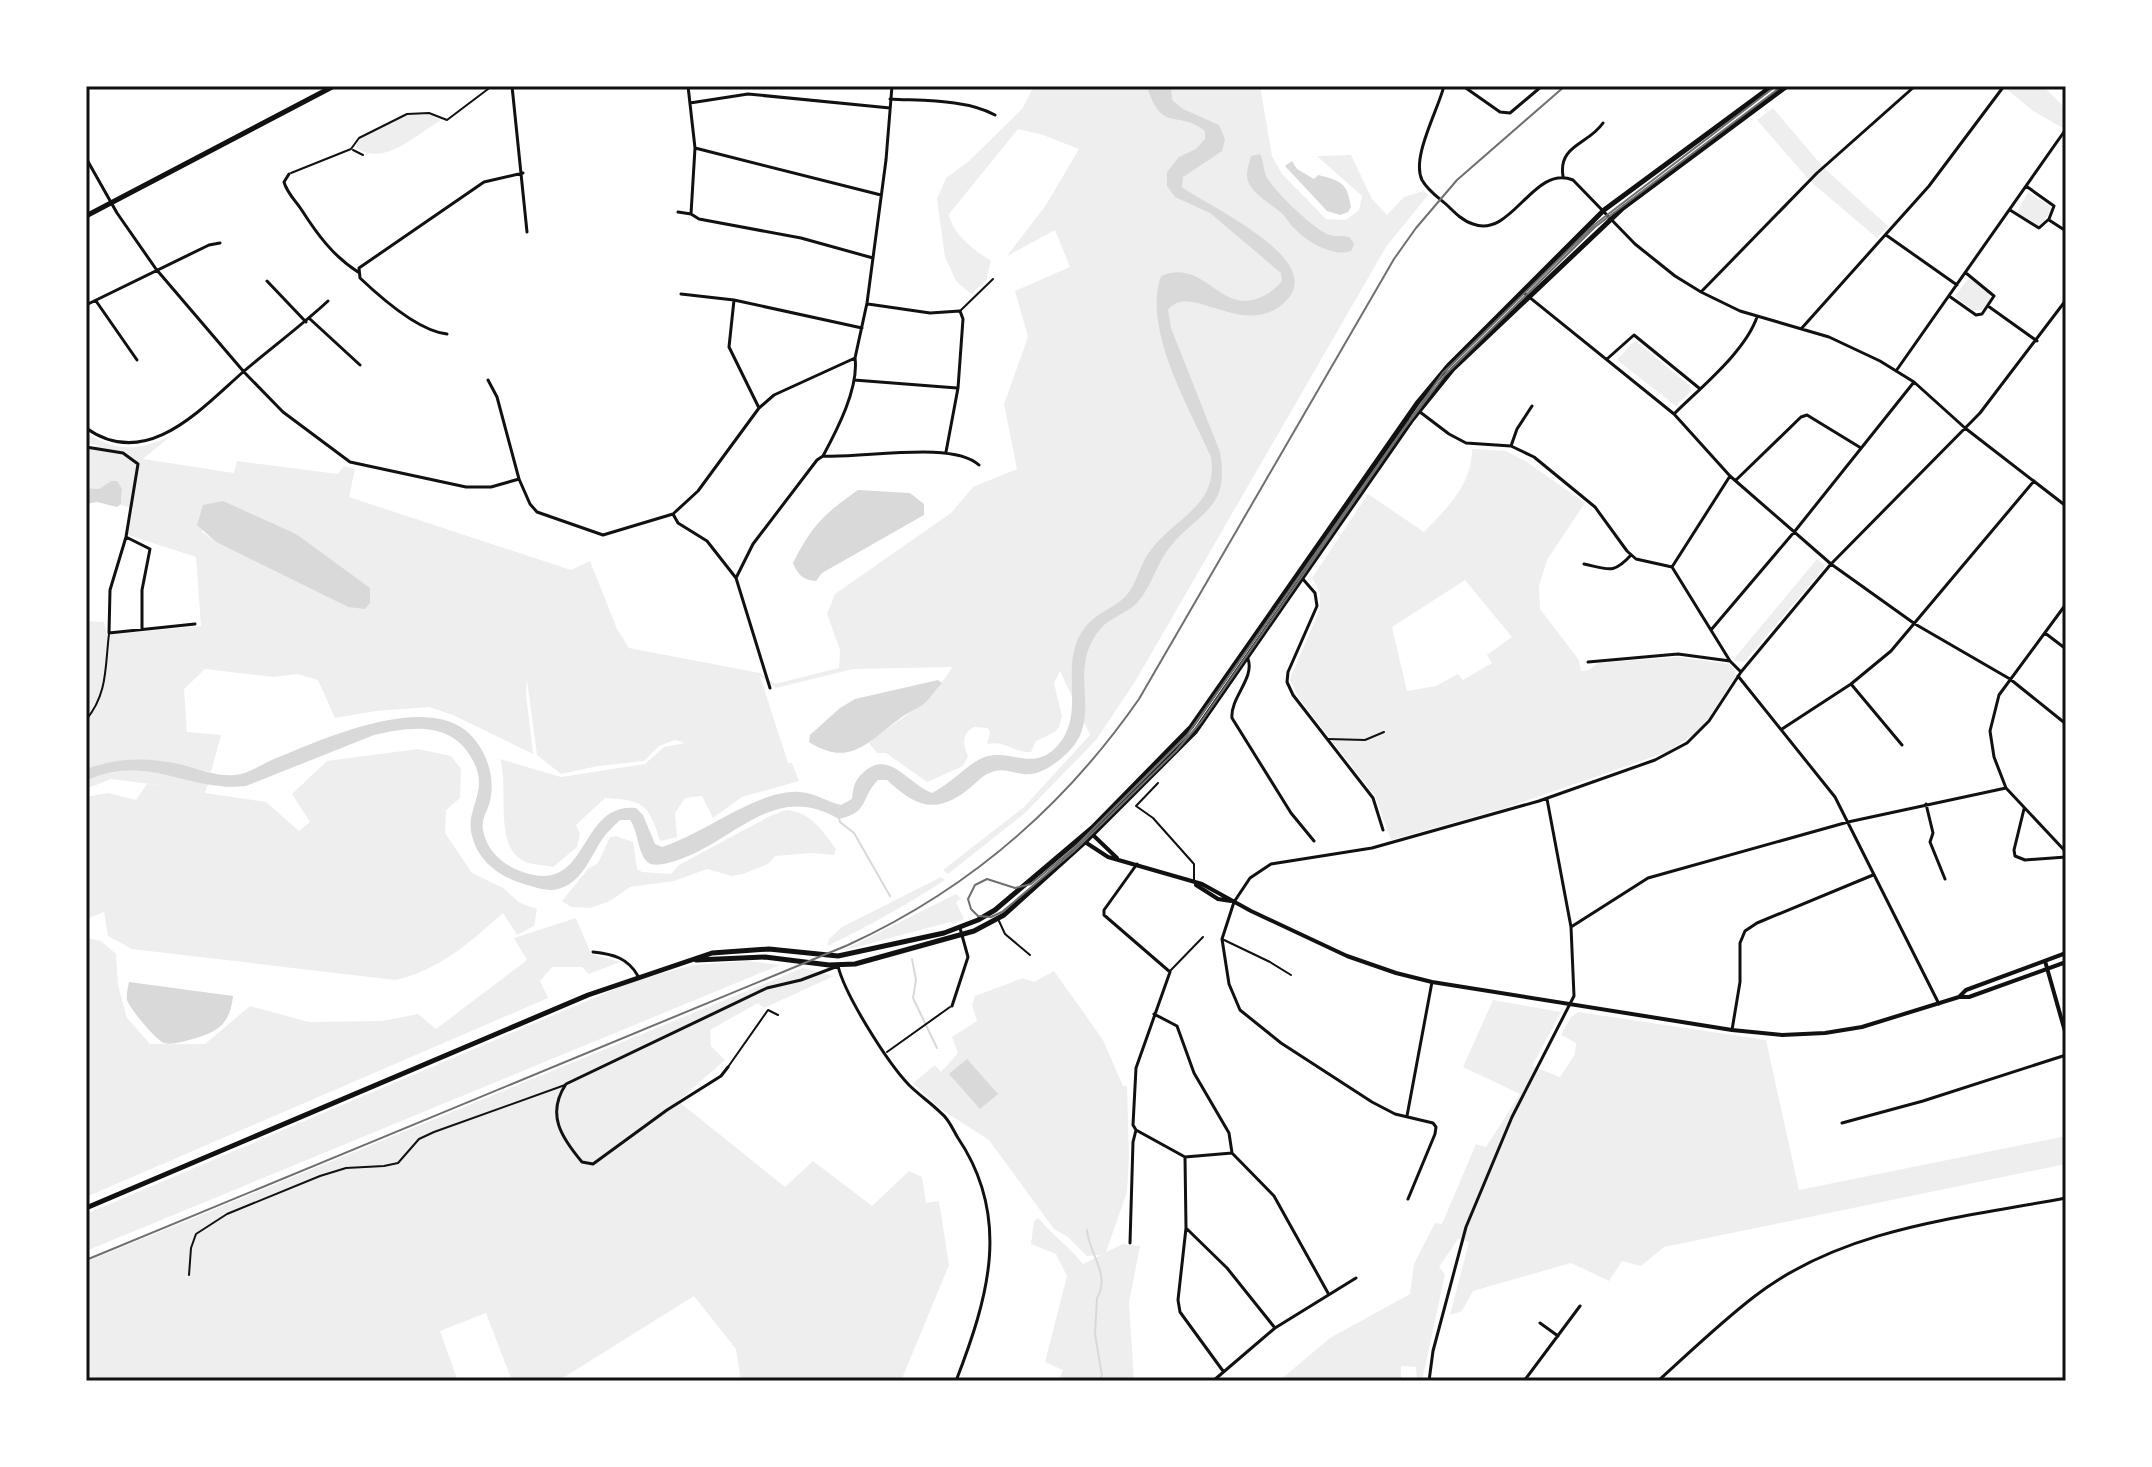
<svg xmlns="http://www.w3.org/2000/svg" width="2152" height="1467" font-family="Poppins,sans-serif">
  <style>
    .green { fill: #eee; fill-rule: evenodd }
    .water { fill: #d9d9d9 }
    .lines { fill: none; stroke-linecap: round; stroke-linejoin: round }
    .stream { stroke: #d9d9d9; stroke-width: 2 }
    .service { stroke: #111; stroke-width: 2 }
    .pedestrian { stroke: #111; stroke-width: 2 }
    .minor { stroke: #111; stroke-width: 3 }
    .tertiary { stroke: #111; stroke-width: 4 }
    .secondary { stroke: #111; stroke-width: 5 }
    .primary { stroke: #111; stroke-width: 5 }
    .tram { stroke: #707070; stroke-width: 2 }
    .rail { stroke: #707070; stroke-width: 2 }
    .neatline { fill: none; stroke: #111; stroke-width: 3 }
  </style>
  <rect width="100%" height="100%" fill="#fff"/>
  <path class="green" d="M1034,86h226l12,70 10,18 44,45 20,1 13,-10 3,-14 -45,-40 34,-1 21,44 15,16 17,-18 19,-6 5,4 -42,52 -250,433 -40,60 -71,73 -77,61 -5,-4 81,-63 66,-72 -30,-64 -6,12 8,33 -3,11 -4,5 -19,9 -5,11c-14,2 -27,-12 -42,-8l-2,-1 3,-10 -2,-5 -14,-1c-13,7 -11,17 -6,29l-5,10 -36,16 -41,-29h-9l-8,-10c29,-24 64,-41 83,-76l-99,2 -77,19 -16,-12 28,87h4l7,18 -57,16 -29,21 -11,-22 -17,2 -10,15 2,24 -17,4c-11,-37 -17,-41 -55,-43l-29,27 4,9 -3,13 -24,20c-9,-2 -23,-2 -31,-7 -28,-16 -13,-72 -22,-101l61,18 84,-13 19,-17 21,-4 -10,-3 -16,6 -15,15 -46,5 -37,8 -24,-19 -10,-75 -1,14 7,60 -80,-39 -24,-8 -53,4 -41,7 -17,-38 -21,-6 -24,3 -68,-8 -21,20 3,43 34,3 -10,37c-42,-11 -84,-18 -125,-3v-148l18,1 3,13 94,-9 -5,-69 -68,-22 5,-27 -12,-3 1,-16 -11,-8 -12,8 -13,-1v-41l15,-1 -15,-3 2,-9c6,3 12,7 18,9 23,9 45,3 66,-8l-29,24 91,14 3,-12 101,13 6,-8 11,3 -6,28 222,73 19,-9 27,68 12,19 131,25 15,11 64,-16 1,-18 -13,-36 8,-20 116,-81 22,-26 44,-18 -13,-65 24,-67 -13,-46 55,-24 -15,-37 -48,26 39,-51 33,-56 -36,-14 -25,-6 -69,85c4,21 25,36 42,47l-5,20 -15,13 -15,-13 -11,-24 -8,-58 9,-21 23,-17 53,-52zM282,529l14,5 52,73 -132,-65 -15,-11z
    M2003,86h40l23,23v16l-3,3 -30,-17z
    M1773,108l51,60 64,58 -11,12 -67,-57 -53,-61z
    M416,114l14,1 10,4v2c-24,13 -54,45 -82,28l-2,-4 4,-6 44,-23z
    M2028,192l24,16 -10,17 -3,1 -22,-14z
    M1969,278l20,16 1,5 -8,11h-9l-18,-14z
    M1637,342l53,44 1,5 -15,15 -59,-46 15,-17z
    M1472,449l34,2 21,11 58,41 -38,57 -8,26 1,23 39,51 2,11 8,-1 9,-7 80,-6 51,7 5,5 1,8 -29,45 -13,13 -26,17 -162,56 -114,32 -16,-44 -77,-99 -8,-18 30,-70v-17l-8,-14 56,-84 56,38c23,-24 48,-47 48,-83zM1465,580l47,57 -25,18 5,8 -29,17 -5,-6 -22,12 -29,5 -15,-64z
    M1817,559l7,5v4l-80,94 -11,-2z
    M418,749l33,7 10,13 -1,29 -14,12 -1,23 27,40 31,15 17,15 17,6 -3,17 -17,9 -14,-22c-34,30 -63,57 -108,67l-263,-31 -24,-13 -4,-24 -18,7v-122l22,-4 28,7 11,-16 34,4 -70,-9 -25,10v-8c40,-19 80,-8 122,3l-3,9 61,9 33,29 11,-9 -18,-28 35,-33z
    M786,810c25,2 36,20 50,39l-2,6 -23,-2 -36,3 -7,8 -25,10 -11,2 -25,-7 -33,12 -44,6 -20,14 -20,7 -19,-1 -9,-6 26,-32 10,-6 12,-26 6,-1 17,6 4,27 5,3 29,2 8,-9 89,-48z
    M941,877l4,3c-37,24 -76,46 -118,66l2,-7 13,-12z
    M956,894l5,5 -5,3 8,17 -11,5 -3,-2 -108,29z
    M576,918l15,36 29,8 -31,12 -7,-7h-30l-12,14 8,17 -462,199v-259l15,3 15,13 2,31 9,33 23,26h55l45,-38 59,16 73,-1 36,-7 18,15 91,-69 -13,-22z
    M748,961l32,4 -694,286v-37l548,-233 59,-16z
    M803,968l31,8 -70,32 -6,-5 -48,27 1,16 14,14 -47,41 107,86 28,-26 59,45 37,-35 13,6 4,26 13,-2 10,64 -48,116h-160l-5,-32 -42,-53 -136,85h-46l-26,-68 -46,18 18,50h-372v-119z
    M1054,971l49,69 20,46h4l2,69 -2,37 -21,60 17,-8 17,2 -11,57 5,78h-75l4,-11 -18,-8 22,-86 -11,-22 -25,-10 3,-23 4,-3c15,17 31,29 45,46l18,-9 -14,1 -19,-19 -14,-8 -65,-89 -47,-30 -29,-27 22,-18 6,7 17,-19 -6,-16 25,-16 -5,-16 3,-9 48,-18 11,4z
    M1493,1000l68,12 -29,54 28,11 15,-23 1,-11 -15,-8 10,-18 7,-5 188,28 33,150 267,-54v28l-402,83 -23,19 -19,-5 -13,20 -38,-18 -98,28 -11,20 -12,4 19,-73 -11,-3 -19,28 6,7 -23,107h-5l-1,-14 -15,-1v15h-122l51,-43 80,-44 4,-30 21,-41 7,1 34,-80 10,3 34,-53 -57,-27z"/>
  <path class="water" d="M1147,86h24l1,14 11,9 36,16 6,14 -3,12 -39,26 -1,10c23,18 144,71 105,113 -41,43 -97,-20 -119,10l3,18 49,124c10,58 -20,58 -50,95 -14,17 -18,40 -34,57 -10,9 -26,14 -35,24 -31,37 -7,70 -20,105 -6,17 -32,39 -50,41 -12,2 -24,-6 -36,-3 -13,3 -19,13 -29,20 -33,25 -53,13 -79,-11h-9c-18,18 -8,32 -39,39 -66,-39 -105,24 -164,42 -7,2 -17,5 -24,3 -14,-6 -12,-33 -21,-44h-10c-6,6 -12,11 -17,18 -11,16 -19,39 -37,48 -15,8 -27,2 -42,-2 -26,-8 -48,-24 -53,-53 -3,-16 8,-32 8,-48 0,-11 -4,-20 -10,-29 -21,-33 -61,-27 -95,-19l-128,51c-57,7 -98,-34 -160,-5v-12c33,-12 66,-12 101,-3 15,4 32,11 48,9 13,-1 27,-11 39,-16 47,-19 145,-64 191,-29 20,16 31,45 25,71 -2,9 -9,18 -7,29 4,25 28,41 51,45 55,11 47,-73 102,-67l7,7 12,29 7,3c42,-13 96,-58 138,-55 15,1 27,10 41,13l11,-6c1,-12 3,-20 13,-28 25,-21 43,13 67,22 19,-9 39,-33 56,-37 23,-5 43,12 64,-5 40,-34 2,-86 34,-125 12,-14 28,-18 39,-29 12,-13 14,-30 23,-43 24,-36 71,-47 63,-97 -22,-50 -69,-128 -50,-181 31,-13 46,11 70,22 18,8 40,-3 51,-17l-1,-8 -71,-60 -35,-16 -8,-11v-14l12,-15 17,-8 9,-10v-8c-27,-22 -44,3 -58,-45z
    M1260,154c4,7 3,17 7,24 10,15 47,52 63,57 6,2 12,0 19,2l5,6 -2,7c-15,9 -45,-8 -56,-20 -7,-6 -10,-14 -17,-19 -9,-7 -28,-19 -31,-30 -3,-8 1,-17 3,-25z
    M1292,161l5,8 17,10 4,-4c23,6 29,7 33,32l-3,5 -8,3 -13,-4 -42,-45z
    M111,481h6l5,8 -1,15 -4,3 -20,-5 -11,2v-16l13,1z
    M858,490l52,3 14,11v11l-102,58 -6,8c-13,-1 -18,-6 -23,-18 20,-39 30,-48 65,-73z
    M223,501l73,33 74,54v15l-5,6 -17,-2 -132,-65 -19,-17 6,-20z
    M938,680l4,3c-6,6 -11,14 -17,20 -8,6 -19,10 -27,17 -32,24 -49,47 -89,22l1,-7 30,-27 15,-9z
    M129,982l104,14c-3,30 -17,37 -44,44 -8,2 -17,5 -25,3 -8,-3 -34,-34 -37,-43 -1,-5 1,-13 2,-18z
    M967,1059l31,35 -18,15 -31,-35z"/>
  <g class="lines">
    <path class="stream" d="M839,818l1,4 14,11 36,63
      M912,959l4,21 -3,18 24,50
      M1087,1230c2,25 24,44 10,68l-2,36 7,42 -4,5"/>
    <path class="service" d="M960,311l33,-32
      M86,720c22,-26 19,-54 23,-86
      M1328,739l37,1 19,-8
      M1158,783l-22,23 17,12 41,46v18
      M999,921l6,13 25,21
      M1222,939l48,23 21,13
      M1170,971l33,-34
      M887,1052l63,-45
      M728,1067l40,-57 10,5
      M189,1275l2,-27 5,-14 31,-20 93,-38 26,-8 38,-2 14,-3 21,-24 15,-7 131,-47"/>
    <path class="pedestrian" d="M353,150l10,5
      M291,173l60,-24 8,-11 48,-24 22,-1 18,7 45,-34"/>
    <path class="minor" d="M512,86l15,146
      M688,86l7,62 -4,66
      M1444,86c-6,24 -33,72 -22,94 6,11 17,18 26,26 7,7 15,15 25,18 39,15 60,-60 100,-44l62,64 40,32 26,16 39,19 89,26 51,24 34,21 51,46 101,78
      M1463,86l37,26 10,1 32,-27
      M890,99c33,2 76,0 105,16
      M690,103l58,-9 142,14
      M695,148l186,47
      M86,158l31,55 39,56 88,103 39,40 67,50 116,25h25l28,-8 11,25 7,8 66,23 70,-21 25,-23 61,-83 15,-13 81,-37 12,-55 19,-143 6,-74
      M289,174l-5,8c3,11 11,18 17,27 16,25 32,47 57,63
      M1563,176c-5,-31 25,-31 40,-53
      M2010,210l29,18 10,-9 5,-13 -28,-20
      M678,212l13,2 8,5 102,19 72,20
      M2049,220l17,11
      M1886,235l71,50
      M267,281l39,41
      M1523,292l151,122 56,62 101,88 84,60 95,55 56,45
      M1701,292l116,-119 98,-87
      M681,294l53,6 128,28
      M1949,296l27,19 6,-1 12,-18 -28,-23
      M734,300l-5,47 30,61
      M96,301l41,59
      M868,304l62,9 30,-2 3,8 -5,69 -12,64
      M86,305l123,-60 11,-2
      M1988,306l49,35
      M310,319l50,46
      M1801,329l128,-143 75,-100
      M447,334c-29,-3 -67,-37 -87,-56l-1,-10 125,-86 39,-9
      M1607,359l27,-24 65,53
      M1896,371l170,-242
      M488,380l9,17 22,82
      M854,380l103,8
      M1420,412l29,22 17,9 45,3 23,11 61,50 32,44 9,8 36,8
      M1674,414c26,-26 71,-62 83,-97
      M86,428c60,43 114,-18 157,-56 28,-24 58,-46 85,-71
      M1511,446l6,-17 15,-23
      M86,447l37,6 15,11 -12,73 -16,53 -1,43 86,-9
      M823,456c38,3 129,-16 156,9
      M1730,476l-58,91 58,94 11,11
      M1736,480l65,-63 6,-2 54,33
      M673,514l5,9 29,18 29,37 34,110
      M126,537l24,12 -8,41v39
      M1584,564c24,5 29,11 47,-9
      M736,578l17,-34 64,-84 6,-4c14,-26 36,-68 32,-98
      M1302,578l13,15 2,13 -29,66 -1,10 6,13 80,103 10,32
      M2066,604l-67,91 -9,36 4,26 12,31 60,64
      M1711,630l84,-99 119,-149
      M2045,633l21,16
      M1248,659c7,19 -18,39 -16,59l59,95 23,28
      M1588,662l90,-8 52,7
      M1738,676l97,121 104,207
      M1851,684l51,61
      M1782,729l69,-45 40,-33 143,-170
      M1926,804l7,29 -3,9 15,37
      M2024,809l-10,41 1,6 10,4 41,-3
      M1571,927l77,-49 200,-56 158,-34
      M593,952c20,2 35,6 45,24
      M952,1006l16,-49 -8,-29
      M1154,1014l23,12 17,47 35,60 3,20 42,43 54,97
      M1732,1030l8,-48v-39l5,-12 12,-8 116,-48
      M728,1067l-7,9 -54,34 -74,54 -11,-2c-21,-25 -36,-48 -16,-78l201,-96 34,-8 37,-14c7,29 49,96 71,119 10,10 22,18 32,28 8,6 12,17 17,25 54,80 30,160 -2,243
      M1407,1116l25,-134
      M1842,1123l81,-22 143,-46
      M1136,1130l49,27 47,-4
      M1185,1157l1,71 -8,72 2,12 43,59
      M1408,1199l27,-65 1,-7 -3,-4 -38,-9 -23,-12 -91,-59 -41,-33 -11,-26 -7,-45 12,-37 16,-24 21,-14 101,-16 167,-47 116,-41 32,-17 22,-22 32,-49 90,-108 149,-151 86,-113
      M1187,1229l40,39 48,60
      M1130,1243l3,-101 3,-12 -3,-5 3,-57 34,-96 -66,-57v-5l33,-46
      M1540,1323l18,13
      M1213,1381l62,-53 81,-50
      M1429,1381l4,-30 33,-124 46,-110 62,-121 -3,-69 -24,-128
      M1524,1381l56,-75
      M1658,1381c32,-29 63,-59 97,-85 88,-68 205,-78 311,-98"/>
    <path class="tertiary" d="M1093,835l24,23
      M1085,842l23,15 94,27 49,27 96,45 49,17 36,9 300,48 50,5 43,-2 37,-6 97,-30h10l97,-35
      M1196,885l22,14 13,2
      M2045,961l21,74
      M1959,997l7,-7 100,-37"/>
    <path class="secondary" d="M86,216l248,-130"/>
    <path class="primary" d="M696,960l69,-3 64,8 26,-1 119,-33 30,-16 81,-73 110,-110 216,-311 42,-52 170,-161 164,-122
      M86,1208l502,-213 124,-42 57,-4 69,7 106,-23 34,-13 17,-10 97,-82 99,-101 227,-325 30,-36 156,-156 168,-124"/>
    <path class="tram" d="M1776,86l-182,139 -151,148 -256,362 -114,114 -42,35 -16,4 -28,-9 -12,6 -7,14 3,10 7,7 13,1 11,-5 72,-61 102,-100 25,-29 203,-293 41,-54 150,-148 187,-141"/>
    <path class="rail" d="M86,1260l762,-315c120,-55 216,-138 291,-246l255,-440 22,-31 41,-48 108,-94"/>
  </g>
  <rect width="2152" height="1467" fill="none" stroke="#ffffff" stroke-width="176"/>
  <rect x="88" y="88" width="1976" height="1291" class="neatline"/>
</svg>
